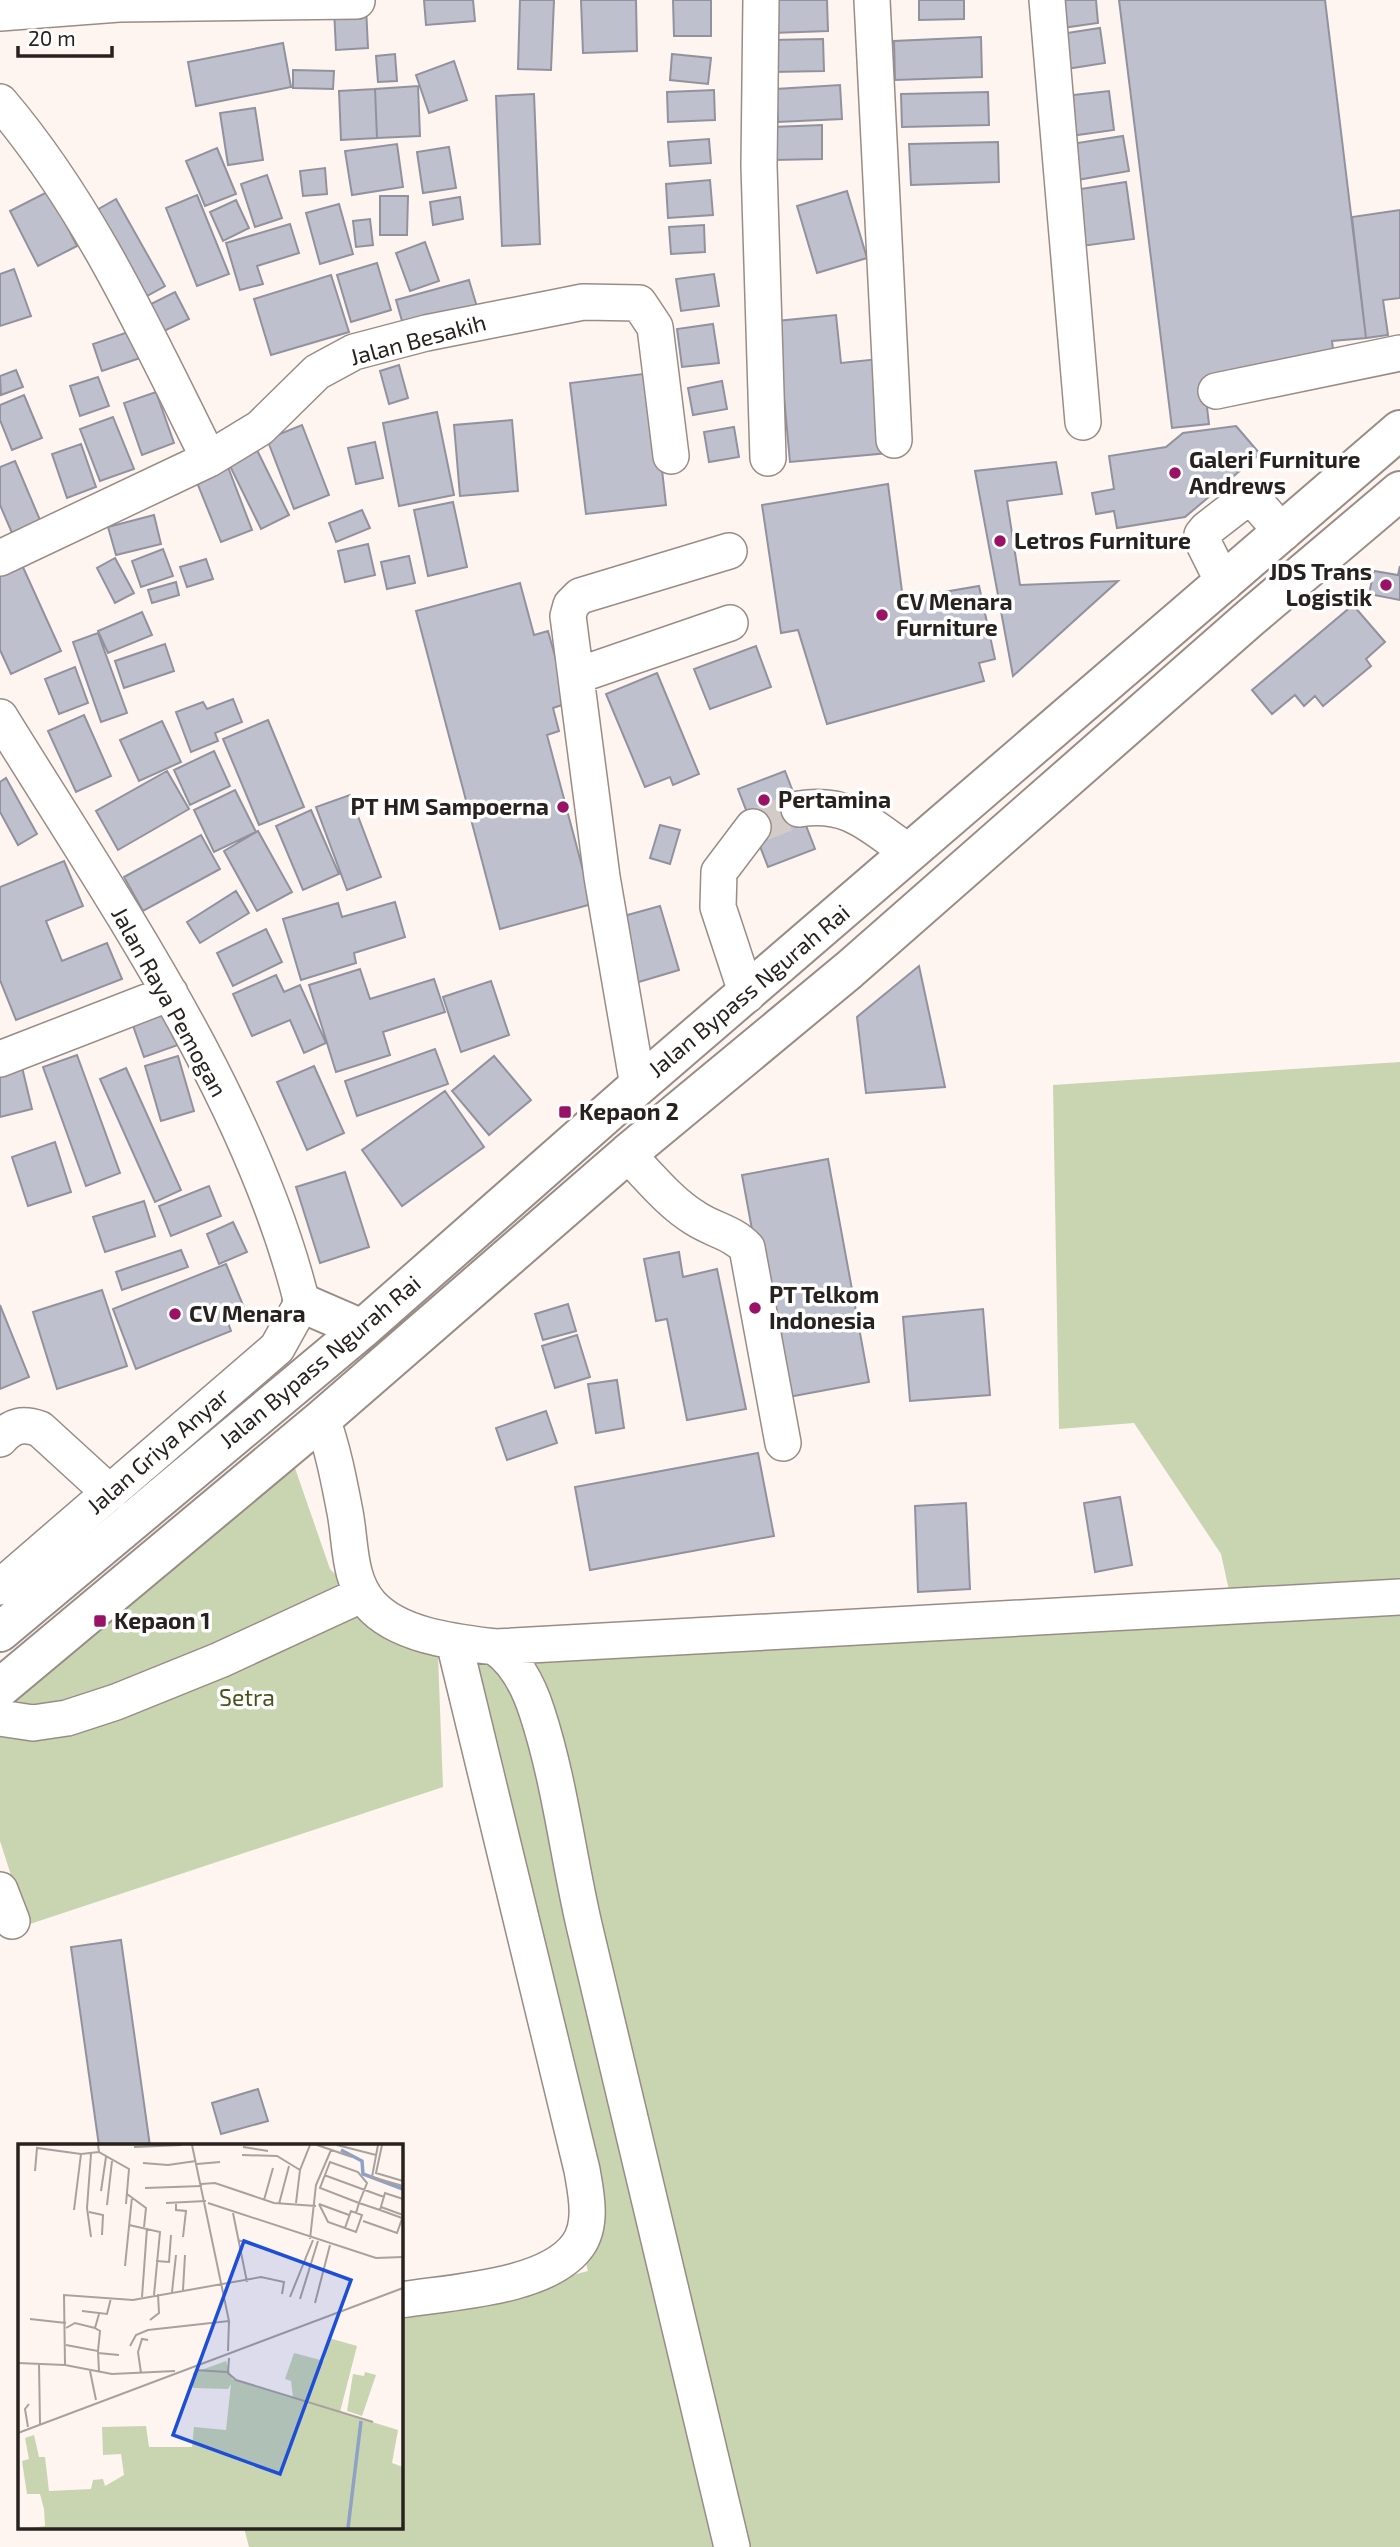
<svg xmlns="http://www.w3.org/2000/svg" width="1400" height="2547" font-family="'Exo 2',sans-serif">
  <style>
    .green { fill: #c9d5b1 }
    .building { fill: #bfc0cd; stroke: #91929e; stroke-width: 2 }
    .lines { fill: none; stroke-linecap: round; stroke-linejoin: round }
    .minor-tunnel { stroke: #d3cbc7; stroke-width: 35; stroke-dasharray: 35 18; stroke-linecap: butt }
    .minor-casing { stroke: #998c86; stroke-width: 38 }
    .highway-casing { stroke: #998c86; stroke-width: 42 }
    .minor { stroke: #fff; stroke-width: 35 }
    .highway { stroke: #fff; stroke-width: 38 }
    .poi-dot { fill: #991266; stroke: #fff; stroke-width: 2.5 }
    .labels { text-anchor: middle; stroke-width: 7; stroke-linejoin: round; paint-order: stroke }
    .street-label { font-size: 23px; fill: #27221f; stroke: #fff }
    .poi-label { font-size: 23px; font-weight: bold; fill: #27221f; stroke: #fff; text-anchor: start }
    .park-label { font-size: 23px; fill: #455419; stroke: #fff }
    .inset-river { fill: none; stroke: #8da2c4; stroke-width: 3.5 }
    .inset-road { fill: none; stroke: #a8a19d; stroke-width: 2 }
    .view { fill: #1d4ed8; fill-opacity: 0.15; stroke: #1d4ed8; stroke-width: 3.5 }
    .inset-edge { fill: none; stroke: #27221f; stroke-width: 3.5 }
  </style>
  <rect width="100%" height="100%" fill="#fef5f1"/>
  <path class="green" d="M1400,1062v1485h-1151l-5,-19h157v-208l187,-49 -150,-615 5,131 -416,138 -27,-84v-128l295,-245 35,101 41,42 66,40 797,-38 -13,-59 -87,-131 -75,6 -6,-344z"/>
  <path class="building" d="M424,0h49l2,21 -49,4z
    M520,0h34l-3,70 -33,-1z
    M581,0h55l1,51 -54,2z
    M673,0h38v36h-37z
    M772,0h55l1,31 -56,2z
    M919,0h45v19l-45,1z
    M1051,0h45l2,23 -43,6z
    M1119,0h206l41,338 -34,3 3,25 -131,16 5,42 -37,4z
    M366,7l2,41 -32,2 -2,-41z
    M1100,28l5,35 -45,7 -6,-35z
    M981,37l1,40 -87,3 -1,-39z
    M823,39l1,32 -52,1 -1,-32z
    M283,43l8,44 -95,19 -8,-44z
    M395,54l2,27 -19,1 -2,-26z
    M672,54l39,4 -3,26 -38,-4z
    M454,61l13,39 -38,13 -13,-38z
    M293,70l41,1 -1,18 -40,-1z
    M840,85l2,34 -64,3 -2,-33z
    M418,86l2,50 -43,2 -2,-49z
    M375,89l2,49 -36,2 -2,-49z
    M714,90l1,30 -47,2 -1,-30z
    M1109,91l5,39 -44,6 -5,-40z
    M988,92l1,33 -87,2 -1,-33z
    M534,94l6,150 -38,2 -6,-150z
    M255,108l8,52 -35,5 -8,-52z
    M822,125v34l-49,1 -1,-33z
    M1123,136l6,35 -52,9 -6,-36z
    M709,139l2,24 -41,3 -2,-24z
    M998,142l1,40 -88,3 -2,-41z
    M397,144l6,43 -51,8 -7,-44z
    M449,147l7,41 -33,5 -6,-41z
    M217,148l19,46 -31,12 -19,-45z
    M325,168l2,26 -24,2 -3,-25z
    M267,175l15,43 -27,9 -14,-43z
    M710,180l3,35 -45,3 -2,-34z
    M1126,182l8,57 -52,7 -8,-56z
    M49,191l28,55 -39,20 -28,-55z
    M847,191l20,67 -50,15 -20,-67z
    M197,195l32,79 -32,12 -31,-78z
    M380,196h28l-1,39h-27z
    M460,197l3,22 -30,6 -3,-23z
    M116,199l49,87 -27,15 -48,-87z
    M236,200l13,28 -26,13 -13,-29z
    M339,204l14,50 -33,10 -14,-51z
    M1400,210v88l-17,2 5,35 -22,3 -14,-121z
    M370,219l3,26 -17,2 -3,-26z
    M290,224l9,29 -42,13 6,18 -23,6 -14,-47z
    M704,225l1,27 -34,2 -2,-27z
    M425,242l14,39 -29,10 -14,-38z
    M377,263l14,47 -40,12 -14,-47z
    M14,269l17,47 -31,10v-52z
    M714,274l5,32 -38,5 -5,-32z
    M331,275l18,57 -78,23 -17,-56z
    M469,280l8,27 -73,21 -8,-28z
    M175,292l14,27 -29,14 -13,-27z
    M836,315l5,48 38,-4 10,94 -99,9 -13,-141z
    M713,324l6,39 -37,4 -5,-38z
    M131,331l9,27 -38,13 -9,-27z
    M399,365l9,33 -19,6 -9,-33z
    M16,370l7,17 -22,8 -1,-19z
    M651,373l15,132 -80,9 -16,-131z
    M98,377l11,29 -29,10 -10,-30z
    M722,381l5,28 -34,6 -5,-27z
    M156,392l18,51 -32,12 -18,-52z
    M24,395l18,43 -30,12 -12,-30v-15z
    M437,412l17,83 -55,11 -16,-83z
    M113,417l21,52 -34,12 -20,-52z
    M512,420l6,71 -58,5 -6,-71z
    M302,425l27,70 -35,14 -27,-70z
    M1236,426l24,28 -75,63 -68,11 -3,-17 -18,3 -4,-21 22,-4 -5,-33 57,-9 17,-14z
    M734,427l5,30 -30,5 -5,-30z
    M375,442l8,36 -27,6 -8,-36z
    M81,444l15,43 -29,11 -15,-44z
    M254,444l35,71 -28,14 -35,-71z
    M15,461l25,59 -28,13 -12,-28v-38z
    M1056,462l6,32 -55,7 13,84 98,-4 -105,95 -38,-205z
    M228,467l24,63 -31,12 -25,-62z
    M888,484l15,115 76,-13 16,73 -16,4 5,18 -157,43 -29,-94 -17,3 -19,-128z
    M453,502l14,65 -39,9 -14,-66z
    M362,510l8,18 -34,14 -7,-19z
    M154,515l7,29 -45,11 -8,-28z
    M368,544l7,31 -30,7 -7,-31z
    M163,549l10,27 -32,11 -9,-26z
    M409,556l6,27 -28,6 -6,-27z
    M115,558l19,35 -19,10 -18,-35z
    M206,559l7,20 -26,8 -7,-20z
    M22,565l39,86 -50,23 -11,-24v-75z
    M1400,566v34l-31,-6 5,-23 24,4z
    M176,582l3,13 -27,8 -4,-13z
    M520,583l14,52 14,-4 20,72 -15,5 6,23 -12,4 45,169 -92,25 -84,-318z
    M1353,605l32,37 -19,17 5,7 -48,40 -8,-10 -11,10 -9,-11 -23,19 -20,-24z
    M142,612l10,23 -44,18 -10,-22z
    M98,633l29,80 -26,9 -28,-80z
    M165,644l9,27 -50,17 -9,-27z
    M756,646l15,41 -61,22 -16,-40z
    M75,667l13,36 -29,11 -14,-35z
    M657,673l42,101 -26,11 -3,-8 -25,10 -39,-93z
    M233,699l9,23 -27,11 3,8 -27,11 -15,-40 27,-10 4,7z
    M84,715l27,61 -35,16 -28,-61z
    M268,720l36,87 -45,18 -36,-86z
    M162,721l19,41 -42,19 -19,-41z
    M214,751l16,35 -40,19 -16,-35z
    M167,771l22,38 -71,41 -22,-39z
    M785,771l30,78 -47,18 -30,-78z
    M6,778l31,56 -19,11 -18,-33v-30z
    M235,790l21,42 -42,20 -20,-42z
    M350,795l31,82 -34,13 -31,-83z
    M311,810l28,64 -36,16 -27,-64z
    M660,825l20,5 -10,34 -20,-6z
    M258,831l34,61 -35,19 -33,-60z
    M201,835l19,34 -77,42 -19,-34z
    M64,861l19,45 -37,15 16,40 45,-18 15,36 -106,41 -16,-40v-93z
    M236,891l13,22 -49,30 -13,-21z
    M395,902l10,35 -51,16 2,10 -55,17 -18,-61 55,-16 4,14z
    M660,906l19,64 -47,14 -19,-65z
    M266,929l16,33 -49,24 -16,-33z
    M919,966l26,121 -79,6 -9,-76z
    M360,969l10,30 64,-20 11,33 -62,20 7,23 -54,17 -27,-87z
    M276,975l8,17 16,-7 26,58 -22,10 -14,-33 -38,16 -19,-42z
    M491,981l18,54 -48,17 -18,-55z
    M163,1005l15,40 -34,12 -14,-40z
    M435,1049l13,35 -91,32 -12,-35z
    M77,1055l43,118 -34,13 -43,-119z
    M178,1056l16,55 -33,10 -16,-55z
    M494,1056l37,44 -42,35 -37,-44z
    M21,1063l11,46 -32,8v-49z
    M314,1066l30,67 -37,17 -30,-68z
    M126,1068l55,122 -26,12 -55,-123z
    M445,1091l39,56 -82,59 -40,-56z
    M55,1142l16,50 -43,14 -16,-49z
    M828,1159l41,223 -86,16 -41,-223z
    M345,1172l24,75 -49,16 -24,-76z
    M209,1186l12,30 -50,20 -12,-30z
    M144,1201l11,35 -50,16 -12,-35z
    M233,1222l14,30 -28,12 -12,-30z
    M181,1250l7,17 -66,23 -6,-18z
    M679,1252l4,25 34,-8 29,140 -59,11 -20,-101 -11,2 -12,-62z
    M226,1264l19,46 -19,7 5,14 -95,38 -23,-60z
    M102,1290l25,76 -70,23 -24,-77z
    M568,1304l8,27 -33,9 -8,-26z
    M0,1305l29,72 -29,12z
    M983,1309l7,86 -80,6 -7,-84z
    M577,1335l13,42 -35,11 -13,-42z
    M617,1380l7,48 -28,5 -8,-49z
    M546,1411l11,32 -50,17 -11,-32z
    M758,1453l16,83 -184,34 -15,-83z
    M1120,1497l12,68 -37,7 -11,-69z
    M966,1503l4,86 -52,3 -3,-86z
    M121,1940l29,206h-51l-28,-199z
    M258,2089l10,32 -47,13 -9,-31z"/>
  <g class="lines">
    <path class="minor-tunnel" d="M753,827l46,-18"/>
    <g class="minor-casing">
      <path id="minor" d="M761,0l-2,166 9,292
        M872,0l22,440
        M1047,0l36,422
        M0,13l119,-9 238,-3
        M0,102c89,104 148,235 209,357
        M1216,391l184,-38
        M0,558l209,-99 51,-31 57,-56 37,-20 72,-19 157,-31 56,1 16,24 16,129
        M1224,584l-21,-42 -1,-7 5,-6 40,-31 6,1 30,34
        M576,676l154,-53
        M0,717c111,180 251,380 302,586l-25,45 -277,239
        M799,809c51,-8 71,17 111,44
        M747,995l-29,-88 1,-35 34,-45
        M0,1059l170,-66
        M638,1086l-36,-209 -34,-261 3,-11 9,-9 149,-45
        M627,1154c22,22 42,48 68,64 18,12 37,14 52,30l36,195
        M322,1419c11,30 17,62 23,93 6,31 3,67 25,92 28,32 85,38 125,43l905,-50
        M0,1439c12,-14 23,-16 40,-10l70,64
        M495,1647c22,15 34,40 42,65 23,70 31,145 48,217 49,206 98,412 147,618
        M0,1718l33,5 34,-5 49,-16 104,-42 143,-66
        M0,1890l12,31
        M401,2300c49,-8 147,-12 177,-55 15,-21 8,-52 4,-75l-128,-528"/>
    </g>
    <g class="highway-casing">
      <path id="highway" d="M302,1303l60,26
        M0,1632l362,-303 276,-243 762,-656
        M0,1688l322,-269 305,-265 222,-184 401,-352 150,-127"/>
    </g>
    <use href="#minor" class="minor"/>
    <use href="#highway" class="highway"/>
  </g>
  <g class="poi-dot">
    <circle cx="1175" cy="473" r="7"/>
    <circle cx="1000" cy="541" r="7"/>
    <circle cx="1386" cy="585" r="7"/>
    <circle cx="882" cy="615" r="7"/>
    <circle cx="764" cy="800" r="7"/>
    <circle cx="563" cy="807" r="7"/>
    <rect x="558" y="1105" width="14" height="14" rx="3.5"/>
    <circle cx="755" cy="1308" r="7"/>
    <circle cx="175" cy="1314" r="7"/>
    <rect x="93" y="1614" width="14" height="14" rx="3.5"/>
  </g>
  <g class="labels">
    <g class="street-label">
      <text transform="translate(418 340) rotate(-15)" y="8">Jalan Besakih</text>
      <text transform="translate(749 991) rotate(-40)" y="8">Jalan Bypass Ngurah Rai</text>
      <text transform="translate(169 1002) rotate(61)" y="8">Jalan Raya Pemogan</text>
      <text transform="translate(320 1362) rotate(-40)" y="8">Jalan Bypass Ngurah Rai</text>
      <text transform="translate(158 1451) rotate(-41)" y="8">Jalan Griya Anyar</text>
    </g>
    <g class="poi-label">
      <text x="1189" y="468">Galeri Furniture<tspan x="1189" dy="26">Andrews</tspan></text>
      <text x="1014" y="549">Letros Furniture</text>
      <text x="1372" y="580" text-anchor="end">JDS Trans<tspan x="1372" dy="26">Logistik</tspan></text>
      <text x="896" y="610">CV Menara<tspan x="896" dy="26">Furniture</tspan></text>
      <text x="778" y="808">Pertamina</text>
      <text x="549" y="815" text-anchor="end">PT HM Sampoerna</text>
      <text x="579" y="1120">Kepaon 2</text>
      <text x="769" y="1303">PT Telkom<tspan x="769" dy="26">Indonesia</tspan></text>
      <text x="189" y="1322">CV Menara</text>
      <text x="114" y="1629">Kepaon 1</text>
    </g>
    <g class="park-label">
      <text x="247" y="1706">Setra</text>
    </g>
  </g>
  <g transform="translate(18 2144)">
    <rect width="385" height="385" fill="#fef5f1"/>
    <path d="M311,194l28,8 -17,66 58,18 -6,33 11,4v61h-371l13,-2 -1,-17 -4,-15h-13l-5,-33 7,-2 -4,-21 9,-3 5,22h6l4,34 42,-2 2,-9 10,-1 2,7 19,-11 -3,-21 -18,1 -1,-28 44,-1 3,21h43l2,-20 32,3 5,-46 -3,5 -35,-1v-15l33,-12 6,18 61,19 -2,-17 -6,-2 9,-26 30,8zM347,228l11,3 -14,41 -15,-5 6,-37 11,2z" fill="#c9d5b1"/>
    <path class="inset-river" d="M323,6l21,11 1,13 40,15M330,384l13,-107"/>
    <path class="inset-road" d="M80,1l1,7 30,17 -3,35M174,1l37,176 -1,30M299,1l35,12M319,1l39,10M360,1l-6,32 31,9M364,1l-6,28 27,8M116,3l48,-2M225,3l25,4M224,11l35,1 23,14M125,19l25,2 28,-4M179,20l23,-2M17,27l2,-23 44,6 18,-2M306,31l60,22M183,40l14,-1 59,20 42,3M127,44l57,-2M83,47l5,-34M109,50l19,14 -2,19M246,56l9,-32M158,58v8l10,1 -3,26M148,59l40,-2M190,59l168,55 27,-1M278,59l4,-33 10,-25M261,60l10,-38M301,60l9,18 17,6 11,4 6,-17 -11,-4 -6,17M301,60l30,11M89,61l5,-44M363,63l22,8M56,66l7,-56M362,66l5,-17 18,6M71,68l14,3 -1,20M215,69l14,69M338,69l3,-10 8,-20 -9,-11 -28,-10 -10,26 39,15 21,7 22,8M345,77l34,12 6,-17M111,81l31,7 -6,63M73,93l-4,-29 4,-54M292,95l6,-54 15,-35M220,96l33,11M138,117l13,1 2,-27M107,122l7,-69M165,146l2,-35M154,148l4,-37M124,153l5,-69M272,153l23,-57M282,155l18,-58M297,159l15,-58M64,167l25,3 4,-16M12,175l36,4M132,176l9,-7 -1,-19M48,184l9,-5 20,5M48,201l32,6 1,21M112,202l6,-11 12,-5 81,-9M80,207l2,-20 -5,-3 4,-14M80,209l21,2M211,214l-1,15 8,7 137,42M0,219l47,2 47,9 63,-3M21,220l1,60M47,221l-1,-70 69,5 128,-23 23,5 -2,12M177,226l32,2M72,227l6,29M123,229l-3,-21 4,-13 6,1M10,283l-3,-18 4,-5M0,289l385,-145"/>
    <path class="view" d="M226,97l107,39 -71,194 -107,-39z"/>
    <rect width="385" height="385" class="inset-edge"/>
  </g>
  <path d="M18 46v10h94v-10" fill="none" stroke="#27221f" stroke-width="3.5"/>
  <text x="28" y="46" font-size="21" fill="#27221f" stroke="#ffffff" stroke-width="5" paint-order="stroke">20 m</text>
</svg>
